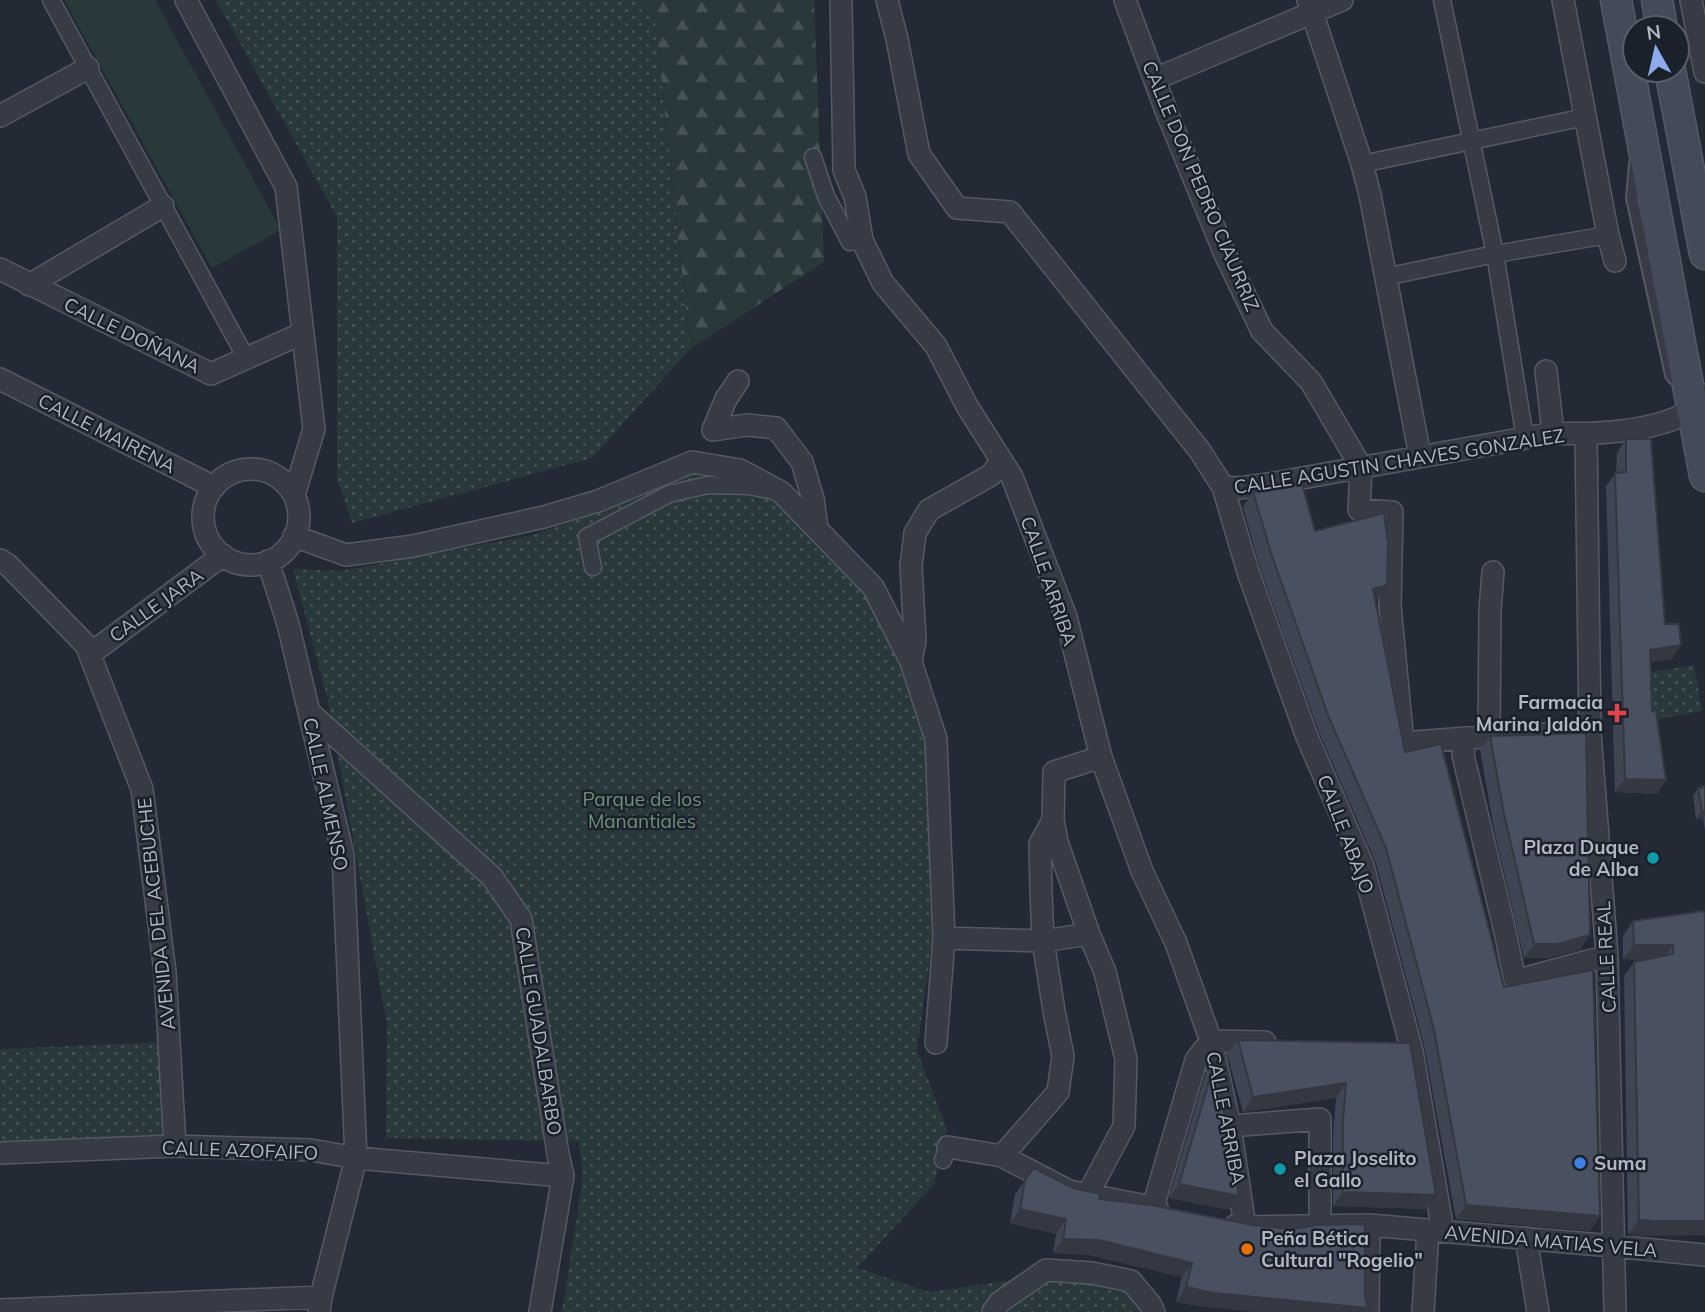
<svg xmlns="http://www.w3.org/2000/svg" width="1705" height="1312" font-family="Mulish,sans-serif">
  <style>
    .forest { fill: url(#forest-firs) }
    .park { fill: url(#park-dots) }
    .pitch { fill: #29393b }
    .lines { fill: none; stroke-linecap: round; stroke-linejoin: round }
    .service-casing { stroke: #545964; stroke-width: 14 }
    .pedestrian-casing { stroke: #545964; stroke-width: 19 }
    .minor-casing { stroke: #545964; stroke-width: 24 }
    .secondary-casing { stroke: #545964; stroke-width: 33 }
    .service { stroke: #363b46; stroke-width: 10 }
    .pedestrian { stroke: #363b46; stroke-width: 16 }
    .minor { stroke: #363b46; stroke-width: 21 }
    .secondary { stroke: #454a59; stroke-width: 30 }
    .wall { fill: #3f4552 }
    .shaded-wall { fill: #333842 }
    .building { fill: #49505f; stroke: #333842; stroke-width: 2 }
    .health-dot { fill: #e0444e; stroke: #1b212b; stroke-width: 2.5 }
    .culture-dot { fill: #0f9aa8; stroke: #1b212b; stroke-width: 2.5 }
    .shop-dot { fill: #3f7fe0; stroke: #1b212b; stroke-width: 2.5 }
    .food-dot { fill: #e8710a; stroke: #1b212b; stroke-width: 2.5 }
    .labels { text-anchor: middle; stroke-width: 5; stroke-linejoin: round; paint-order: stroke }
    .street-label { font-size: 19px; fill: #b1b6c3; stroke: #1b212b }
    .poi-label { font-size: 19px; font-weight: bold; fill: #b1b6c3; stroke: #1b212b; text-anchor: start }
    .park-label { font-size: 19px; fill: #6b9177; stroke: #1b212b }
  </style>
  <defs>
    <pattern id="forest-firs" width="22" height="20" patternUnits="userSpaceOnUse" patternTransform="scale(1.75)"><rect width="22" height="20" fill="#29393b"/><path d="M5 1l3.5 6h-7zM16 11l3.5 6h-7z" fill="#465356"/></pattern>
    <pattern id="park-dots" width="8" height="8" patternUnits="userSpaceOnUse" patternTransform="scale(1.75)"><rect width="8" height="8" fill="#29393b"/><path d="M2 2h.1M6 6h.1" fill="none" stroke="#465356" stroke-width="1.8" stroke-linecap="round"/></pattern>
  </defs>
  <rect width="100%" height="100%" fill="#232935"/>
  <path class="forest" d="M642,0h172l10,262 -134,87 -36,-337z"/>
  <path class="park" d="M216,0h426l12,12 36,337 -98,109 -240,65 -15,-44v-262z
    M689,471l34,4 71,38 61,63 52,104 21,59 5,195 -16,117 30,78 -13,55 -77,84 72,24 169,-24 52,44h-588l21,-134 -4,-37 -193,-3 1,-114 -60,-327 -34,-128 47,2 193,-36 96,-34z
    M1694,665l8,46 -49,9 -8,-47z
    M169,1042l6,104 -175,7v-104z"/>
  <path class="pitch" d="M64,0h91l126,230 -69,38z"/>
  <g class="lines">
    <g class="service-casing">
      <path id="service" d="M1635,163l-3,35 39,177 3,4"/>
    </g>
    <g class="pedestrian-casing">
      <path id="pedestrian" d="M51,0l195,358
        M1442,0l53,254 30,184
        M813,157l13,39 24,46 12,-2
        M1362,164l223,-47
        M1385,277l110,-23 113,-19
        M593,567l-6,-30 82,-43 39,-9 41,1 19,4
        M943,1160l5,-13"/>
    </g>
    <g class="minor-casing">
      <path id="minor" d="M186,0l100,187 28,242 -20,66
        M841,0l3,170 11,27 7,43 21,43 53,63 31,60 45,71 54,140 35,140 41,114 34,72 35,98 19,85 15,101
        M887,0l10,39 22,115 38,54 53,4 190,239 23,36 16,1 30,-4 284,-51c41,2 102,-1 137,-22 6,-4 10,-11 15,-16
        M1125,0l42,113 58,141 37,77 49,51 50,85 -2,43 33,2 -2,94 13,137 63,-5 124,-6
        M1308,0l54,164 8,31 50,261
        M1563,0l45,235 7,26
        M1691,0l14,72
        M1155,79l187,-79
        M0,116l88,-48
        M0,269l211,105 92,-41
        M29,285l134,-79
        M1546,371l7,62
        M0,379l214,108
        M713,430l34,-5 29,3 26,34 11,37 4,29
        M713,430l13,-31 12,-18
        M1586,434l4,298 17,224 8,356
        M203 517a48 48 0 1 1 96 0a48 48 0 1 1-96 0Z
        M1223,487l26,88 58,162 56,129 49,185 31,180
        M294,536l52,19 67,-9 131,-29 54,-16 94,-39 48,8 41,22 92,95 38,75 25,77 8,199 -8,105
        M0,560l8,5 78,80 56,144 23,183 10,174
        M268,561l20,63 55,231 13,303 -35,139 -2,15
        M90,654l133,-99
        M911,662l4,-22 -4,-74 4,-33 14,-23 62,-35 10,-14
        M309,712l183,165 29,42 37,235 5,22 -23,136
        M1489,737l1,-126 3,-39
        M1466,738l-3,17 43,181 9,45 92,-25
        M1053,820l4,22 32,92 16,38 21,87 -2,67 -36,68
        M944,938l99,3 46,-7
        M1230,1126l90,-7v106
        M948,1147l54,9 67,35 88,17
        M0,1153l175,-7 136,4 45,8 207,18
        M1002,1156l56,-64 5,-36 -9,-45 -11,-70 -2,-51 -1,-46 13,-24 1,-48 47,-15
        M1153,1207l43,-147 15,-19 54,1
        M1236,1225l9,2 124,-2 244,21 92,9
        M1526,1238l12,74
        M0,1310l321,-13
        M993,1312l7,-10 46,-32 46,3 39,8 19,23 4,8
        M1368,1312l1,-87
        M1423,1312l5,-82"/>
    </g>
    <g class="secondary-casing">
      <path id="secondary" d="M1616,0l89,476
        M1657,0l5,28
        M1670,70l35,184"/>
    </g>
    <use href="#service" class="service"/>
    <use href="#pedestrian" class="pedestrian"/>
    <use href="#minor" class="minor"/>
    <use href="#secondary" class="secondary"/>
  </g>
  <path class="wall" d="M1626,439l46,220 -22,3 2,49 14,69 -9,14 -42,-2 -9,-306 10,-13 1,-20z
    M1253,492l62,39 62,69h-2l30,152 195,464 -10,15 -134,-12 -32,-174 -48,-182 -57,-131 -58,-161 -18,-64z
    M1490,736l90,214 -32,8h-24l-30,-129 -14,-79z
    M1702,786h3v44l-2,-12 -7,1 -3,-23 5,-8h2z
    M1703,911l-58,325 -17,-2 -4,-258 10,-14 10,-2 -21,-1v-23l10,-15z
    M1238,1040l172,3 16,166 -93,-3v-71l3,-37 -93,14 -16,-58z
    M1215,1061l24,135 -10,14 -60,-12 36,-123z
    M1034,1168l39,20 26,11 154,26 -49,82 -28,-5 6,-25 -93,-22 -36,-2 3,-19 -46,-11 5,-29z"/>
  <path class="shaded-wall" d="M1387,585l-10,15 -14,3 10,-14z
    M1681,645l-9,14 -32,5 10,-14z
    M1625,779l41,1 -9,14 -42,-2z
    M1702,811h3v4l-2,3 -7,1z
    M1590,935l-10,15 -32,8h-24l10,-14z
    M1634,945h39l-11,15 -39,-1z
    M1346,1083l-10,15 -93,14 10,-15z
    M1179,1184l60,12 -10,14 -60,-12z
    M1343,1192l93,3 -10,14 -93,-3z
    M1466,1205l134,11 -10,15 -134,-12z
    M1020,1209l46,10 -10,15 -46,-11z
    M1639,1220l66,1v14l-60,1 -17,-2z
    M1063,1239l36,1 93,23 -10,14 -93,-22 -36,-2z
    M1186,1287l182,21 -3,4h-110l-51,-5 -28,-5z"/>
  <path class="building" d="M1626,439h25l14,185h14l2,21 -31,5 2,61h4l10,69 -41,-1 -10,-306 11,-1z
    M1302,484l13,47 69,-18 4,30 -1,42 -14,4 32,163 36,-8 63,243 89,-17 7,246 -134,-11 -32,-175 -48,-182 -57,-130 -57,-162 -19,-64z
    M1586,733l4,202 -32,9h-24l-30,-130 -14,-78z
    M1702,786h3v25h-3l-4,-23h4z
    M1703,911l2,2v308h-50l-16,-1 -5,-258 39,-8v-9h-39l-1,-24z
    M1238,1040l172,3 26,152 -93,-3v-72l3,-37 -93,14z
    M1215,1061l24,135 -60,-12z
    M1034,1168l39,20 27,6 -1,5 52,6 102,20 37,4 28,-4 47,-1v73l3,11 -154,-15 -28,-6 6,-24 -93,-23 -36,-1 3,-20 -46,-10 5,-29z"/>
  <path class="health-dot" d="M1613.5 702.5h7v7h7v7h-7v7h-7v-7h-7v-7h7z"/>
  <g class="culture-dot">
    <circle cx="1653" cy="858" r="7"/>
    <circle cx="1280" cy="1169" r="7"/>
  </g>
  <circle class="shop-dot" cx="1580" cy="1163" r="7"/>
  <circle class="food-dot" cx="1247" cy="1249" r="7"/>
  <g class="labels">
    <g class="street-label">
      <text transform="translate(1201 186) rotate(67)" y="7">CALLE DON PEDRO CIAURRIZ</text>
      <text transform="translate(132 335) rotate(26)" y="7">CALLE DOÑANA</text>
      <text transform="translate(107 433) rotate(27)" y="7">CALLE MAIRENA</text>
      <text transform="translate(1399 461) rotate(-9)" y="7">CALLE AGUSTIN CHAVES GONZALEZ</text>
      <text transform="translate(1049 581) rotate(71)" y="7">CALLE ARRIBA</text>
      <text transform="translate(156 605) rotate(-36)" y="7">CALLE JARA</text>
      <text transform="translate(326 794) rotate(78)" y="7">CALLE ALMENSO</text>
      <text transform="translate(1346 834) rotate(69)" y="7">CALLE ABAJO</text>
      <text transform="translate(156 914) rotate(-96)" y="7">AVENIDA DEL ACEBUCHE</text>
      <text transform="translate(1606 957) rotate(-93)" y="7">CALLE REAL</text>
      <text transform="translate(539 1031) rotate(81)" y="7">CALLE GUADALBARBO</text>
      <text transform="translate(1226 1118) rotate(79)" y="7">CALLE ARRIBA</text>
      <text transform="translate(240 1150) rotate(2)" y="7">CALLE AZOFAIFO</text>
      <text transform="translate(1551 1241) rotate(5)" y="7">AVENIDA MATIAS VELA</text>
    </g>
    <g class="poi-label">
      <text x="1603" y="709" text-anchor="end">Farmacia<tspan x="1603" dy="22">Marina Jaldón</tspan></text>
      <text x="1639" y="854" text-anchor="end">Plaza Duque<tspan x="1639" dy="22">de Alba</tspan></text>
      <text x="1294" y="1165">Plaza Joselito<tspan x="1294" dy="22">el Gallo</tspan></text>
      <text x="1594" y="1170">Suma</text>
      <text x="1261" y="1245">Peña Bética<tspan x="1261" dy="22">Cultural "Rogelio"</tspan></text>
    </g>
    <g class="park-label">
      <text x="642" y="806">Parque de los<tspan x="642" dy="22">Manantiales</tspan></text>
    </g>
  </g>
  <g transform="translate(1656 49) rotate(352)"><circle r="33" fill="#1b212b" stroke="#575d68" stroke-width="2"/>
  <path d="M0-5L12 26L0 18L-12 26Z" fill="#8daaeb"/>
  <text y="-10" font-size="19" font-weight="bold" text-anchor="middle" fill="#b1b6c3">N</text>
  </g>
</svg>
